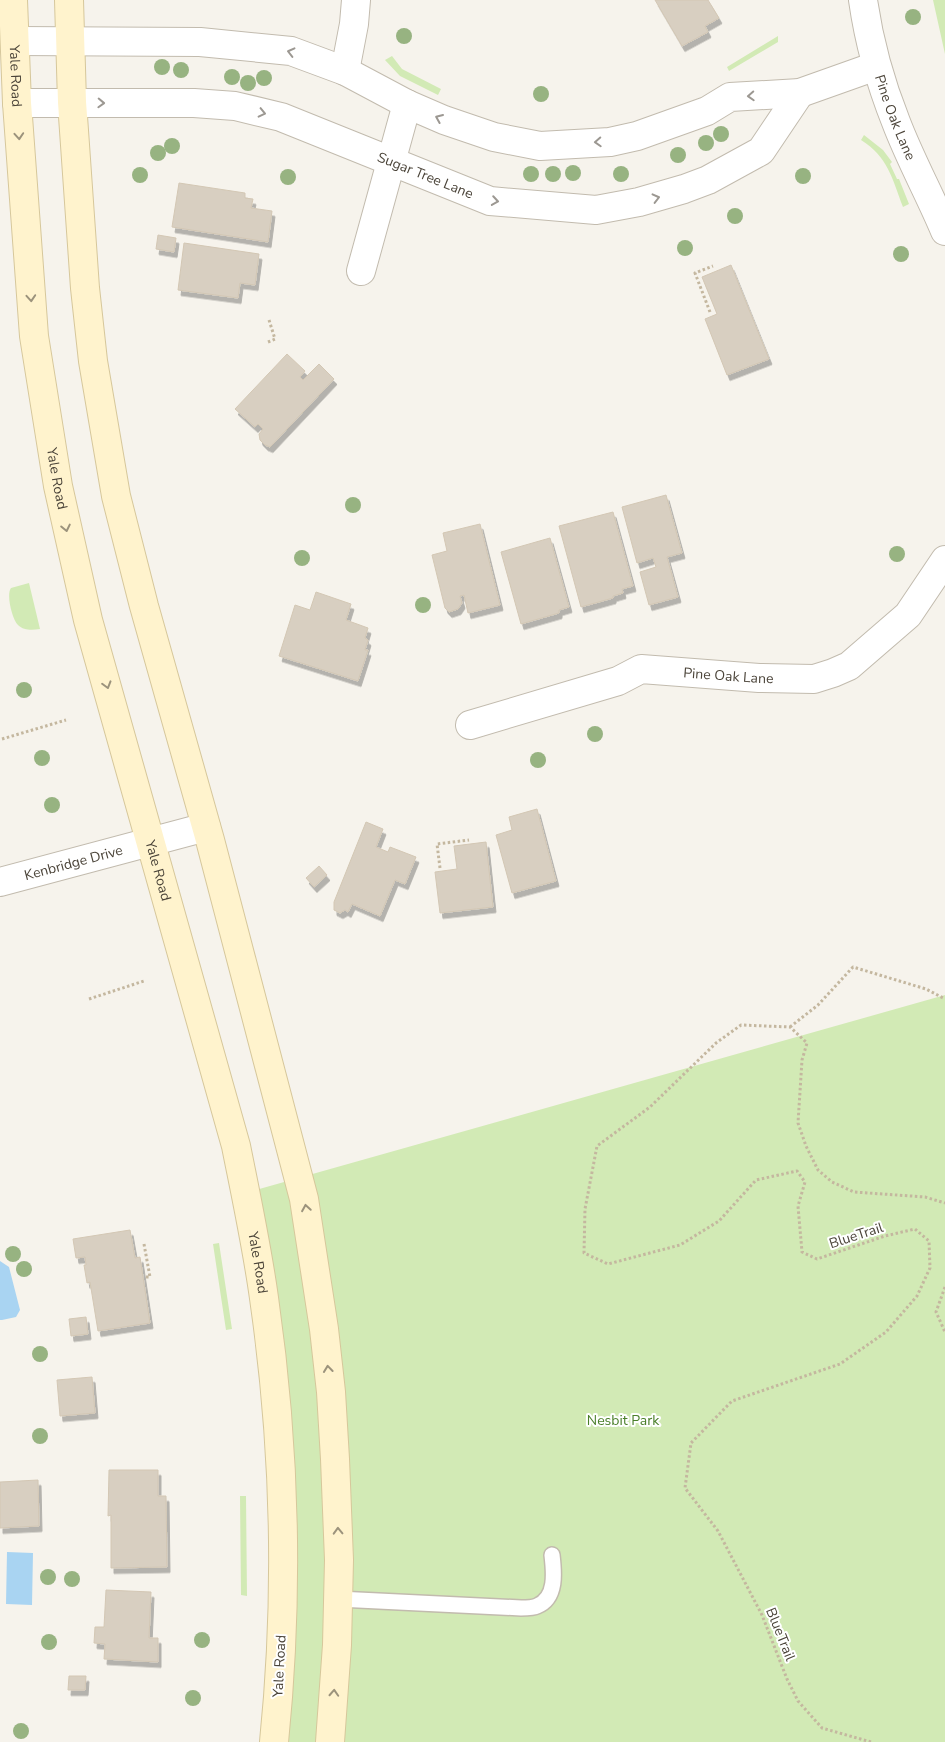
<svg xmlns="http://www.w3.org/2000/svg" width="945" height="1742" font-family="'Nunito Sans',sans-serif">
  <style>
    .green { fill: #d2eab5 }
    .water { fill: #a9d4f2 }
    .building { fill: #d8cfc1; stroke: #d3c7b4; filter: url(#shadow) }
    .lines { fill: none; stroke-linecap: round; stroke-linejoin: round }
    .service-casing { stroke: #c2bbae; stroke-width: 18 }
    .minor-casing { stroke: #c2bbae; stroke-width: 30 }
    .secondary-casing { stroke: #d6c79b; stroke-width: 30 }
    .path { stroke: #c4b79f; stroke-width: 3; stroke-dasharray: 2.5 2.5; stroke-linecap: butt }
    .service { stroke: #fff; stroke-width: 15 }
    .minor { stroke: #fff; stroke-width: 28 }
    .secondary { stroke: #fff3cd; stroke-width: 28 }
    .tree { fill: #97b381 }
    .oneway { stroke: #9c9892 }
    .oneway2 { stroke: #9c937c }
    .labels { text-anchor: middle; stroke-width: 4; stroke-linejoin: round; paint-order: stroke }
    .street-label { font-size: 14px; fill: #4b4439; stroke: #fff }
    .park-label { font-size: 14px; fill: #4a7f2a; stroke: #fff }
  </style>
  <defs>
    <filter id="shadow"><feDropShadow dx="3" dy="5.5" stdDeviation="0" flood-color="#0004"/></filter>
  </defs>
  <rect width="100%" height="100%" fill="#f6f3ec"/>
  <path class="green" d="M933,0h12v54z
    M778,36v6l-49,29 -2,-4z
    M392,56l10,13 39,20 -3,6 -38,-19 -15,-16z
    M864,135l19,15 9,12 -2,2 7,15h2l10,25 -6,3c-11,-29 -15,-50 -42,-67z
    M29,583l11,46c-7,1 -16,2 -22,-4 -6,-6 -12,-31 -7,-37z
    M945,995v747h-683l11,-89 -6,-248 -32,-209z
    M219,1243l13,86 -6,1 -13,-86z
    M240,1496h6l1,100 -6,-1z"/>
  <path class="water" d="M0,1261l9,6 11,43 -4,7 -14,3h-2z
    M7,1552l26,1 -1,52 -26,-1z"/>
  <path class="building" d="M655,0h53l11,18 -14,8 3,6 -26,14z
    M179,183l66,10v5l8,1 -2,9 21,3 -4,31 -96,-15z
    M158,235l18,3 -2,14 -18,-3z
    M184,243l75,11 -4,31 -15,-2 -2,15 -60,-8z
    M731,265l38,94 -42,16 -22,-56 12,-5 -15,-37z
    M287,354l18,17 -5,6 3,3 16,-16 15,15 -64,68 -5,-2 -5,-5 -1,-6 4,-5 -5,-5 -3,3 -20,-18z
    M666,495l16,58 -15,4 11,40 -29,8 -9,-33 16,-5 -3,-9 -16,5 -15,-56z
    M613,512l20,74 -11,3 1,4 -10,3v2l-32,9 -22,-81z
    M480,524l20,81 -32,8 -4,-18 -4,1 2,7 -4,6 -9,3 -4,-4 -13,-53 15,-4 -4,-18z
    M550,538l19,69 -10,3v3l-38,11 -20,-72z
    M316,592l35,12 -5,16 22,8 -3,10 3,2 -3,10h3l-10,31 -79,-25 16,-51 15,5z
    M537,809l19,72 -44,12 -16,-58 16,-5 -3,-13z
    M366,822l17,7 -7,18 12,5 2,-5 26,10 -11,27 -10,-4 -15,36 -28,-12 -4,8 -3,-2 -5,3 -6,-3v-8z
    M486,842l7,65 -53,6 -5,-41 22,-3 -3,-23z
    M319,866l8,9 -13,12 -8,-9z
    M130,1230l5,28 5,-1 10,66 -52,8 -8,-49 -3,1 -3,-18h2l-1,-8 -9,1 -3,-19z
    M86,1317l2,17 -17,2 -2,-17z
    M92,1377l3,36 -35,3 -3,-36z
    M109,1470h49v26h8l1,71 -56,1v-53l-3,1z
    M38,1480l1,46 -39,2v-46z
    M106,1590l45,2 -2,46h9v24l-54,-3 1,-15 -11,-1 1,-16h9z
    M69,1676h17l-1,14h-17z"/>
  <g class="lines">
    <g class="service-casing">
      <path id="service" d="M338,1599l183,9c5,0 12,0 16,-2 20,-8 17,-34 15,-51"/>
    </g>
    <g class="minor-casing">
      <g id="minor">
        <path id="s1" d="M863,0c6,42 17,82 33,122 14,37 34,73 49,109"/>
        <path d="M16,41l184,1 91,9 54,20 62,33 37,16 50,17 46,9 70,-4 27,-6 70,-25 23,-14 70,-4 76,-27"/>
        <path d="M345,71l9,-47 2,-24"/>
        <path id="s2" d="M17,103h177l41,3 46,11 209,84 106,9 43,-8 45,-13 24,-9 53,-29 39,-58"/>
        <path d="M361,271l46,-167"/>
        <path id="s3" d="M470,725l148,-44 23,-12 118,9 55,1 19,-6 16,-7 59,-51 37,-55"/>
        <path id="s4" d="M0,882l206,-55"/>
      </g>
    </g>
    <g class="secondary-casing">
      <g id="secondary">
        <path id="s5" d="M13,0l4,103 17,233 24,150 30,134 148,526c10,50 21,101 28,152 21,146 25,297 10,444"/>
        <path d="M69,0l3,102 13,186 8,73 23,135 28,110 66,234 94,359 20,130 7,63 4,67 4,101 -2,85 -7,97"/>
      </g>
    </g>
    <path class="path" d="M710,312l-15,-39 18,-7
      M268,342l7,-3 -6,-19
      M2,739l64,-19
      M440,868l-3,-24 32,-4
      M89,999l55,-18
      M790,1027l28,-22 35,-38 73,22 19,10
      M144,1244l6,33h-5
      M945,1287l-9,25 9,20
      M871,1742l-49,-14 -24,-27 -11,-22 -25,-64 -44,-84 -33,-43 6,-45 41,-42 108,-37 46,-32 31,-36 13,-28 -1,-27 -14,-12 -30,7 -68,23 -15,-7 -4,-46 7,-24 -8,-11 -41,9 -37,41 -39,24 -72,19 -24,-11 1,-44 12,-63 53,-39 66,-64 25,-18 49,2 17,16 -5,17 -4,63 8,23 12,24 14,12 22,10 71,5 20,6"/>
    <use href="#service" class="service"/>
    <use href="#minor" class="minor"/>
    <use href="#secondary" class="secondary"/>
  </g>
  <g class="tree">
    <circle cx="913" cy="17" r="8"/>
    <circle cx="404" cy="36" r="8"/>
    <circle cx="162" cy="67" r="8"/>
    <circle cx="181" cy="70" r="8"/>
    <circle cx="232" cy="77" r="8"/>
    <circle cx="264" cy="78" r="8"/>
    <circle cx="248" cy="83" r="8"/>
    <circle cx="541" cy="94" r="8"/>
    <circle cx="721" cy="134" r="8"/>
    <circle cx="706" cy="143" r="8"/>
    <circle cx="172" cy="146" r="8"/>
    <circle cx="158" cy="153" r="8"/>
    <circle cx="678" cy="155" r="8"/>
    <circle cx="573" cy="173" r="8"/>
    <circle cx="531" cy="174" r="8"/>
    <circle cx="553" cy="174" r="8"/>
    <circle cx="621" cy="174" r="8"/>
    <circle cx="140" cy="175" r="8"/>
    <circle cx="803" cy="176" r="8"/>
    <circle cx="288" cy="177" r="8"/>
    <circle cx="735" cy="216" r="8"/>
    <circle cx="685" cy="248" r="8"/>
    <circle cx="901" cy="254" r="8"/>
    <circle cx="353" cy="505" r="8"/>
    <circle cx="897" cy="554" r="8"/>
    <circle cx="302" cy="558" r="8"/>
    <circle cx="423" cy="605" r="8"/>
    <circle cx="24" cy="690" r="8"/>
    <circle cx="595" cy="734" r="8"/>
    <circle cx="42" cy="758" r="8"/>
    <circle cx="538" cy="760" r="8"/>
    <circle cx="52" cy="805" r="8"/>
    <circle cx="13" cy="1254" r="8"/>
    <circle cx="24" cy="1269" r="8"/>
    <circle cx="40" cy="1354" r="8"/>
    <circle cx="40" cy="1436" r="8"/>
    <circle cx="48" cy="1577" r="8"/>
    <circle cx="72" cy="1579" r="8"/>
    <circle cx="202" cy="1640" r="8"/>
    <circle cx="49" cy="1642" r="8"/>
    <circle cx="193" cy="1698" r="8"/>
    <circle cx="21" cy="1731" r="8"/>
  </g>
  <defs><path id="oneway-chevron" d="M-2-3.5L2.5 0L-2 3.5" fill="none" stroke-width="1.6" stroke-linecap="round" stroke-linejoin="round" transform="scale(1.25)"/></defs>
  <g class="oneway">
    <use href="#oneway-chevron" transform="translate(291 52) rotate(-166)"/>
    <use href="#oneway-chevron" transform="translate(751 96) rotate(177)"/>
    <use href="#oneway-chevron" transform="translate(101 103) rotate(2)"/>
    <use href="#oneway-chevron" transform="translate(262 113) rotate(13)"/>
    <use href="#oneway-chevron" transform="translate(439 118) rotate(-157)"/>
    <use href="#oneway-chevron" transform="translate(598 142) rotate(177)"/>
    <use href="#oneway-chevron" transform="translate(656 198) rotate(-14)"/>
    <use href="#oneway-chevron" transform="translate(495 201) rotate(9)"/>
  </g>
  <g class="oneway2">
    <use href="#oneway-chevron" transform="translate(19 136) rotate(86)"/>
    <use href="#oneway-chevron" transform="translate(31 298) rotate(86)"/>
    <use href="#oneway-chevron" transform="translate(66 528) rotate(78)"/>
    <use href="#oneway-chevron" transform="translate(107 685) rotate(74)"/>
    <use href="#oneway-chevron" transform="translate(306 1208) rotate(-99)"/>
    <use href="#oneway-chevron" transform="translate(328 1369) rotate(-96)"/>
    <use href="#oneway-chevron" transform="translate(338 1531) rotate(-92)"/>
    <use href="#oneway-chevron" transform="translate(334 1693) rotate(-87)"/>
  </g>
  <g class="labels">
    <g class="street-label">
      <text dy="5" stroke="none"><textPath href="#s5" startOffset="76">Yale Road</textPath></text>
      <text dy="5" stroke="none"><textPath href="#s1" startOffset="122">Pine Oak Lane</textPath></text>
      <text dy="5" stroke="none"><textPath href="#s2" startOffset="421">Sugar Tree Lane</textPath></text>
      <text dy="5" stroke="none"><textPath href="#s5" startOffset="481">Yale Road</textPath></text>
      <text dy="5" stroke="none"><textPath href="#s3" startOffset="268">Pine Oak Lane</textPath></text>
      <text dy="5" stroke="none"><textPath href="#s4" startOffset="76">Kenbridge Drive</textPath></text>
      <text dy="5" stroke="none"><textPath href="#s5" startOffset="886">Yale Road</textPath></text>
      <text transform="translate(856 1235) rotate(-18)" y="5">BlueTrail</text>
      <text dy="5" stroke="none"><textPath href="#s5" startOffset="1291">Yale Road</textPath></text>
      <text transform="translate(781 1634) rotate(68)" y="5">BlueTrail</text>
      <text transform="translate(279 1666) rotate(-87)" y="5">Yale Road</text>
    </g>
    <g class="park-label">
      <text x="623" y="1425">Nesbit Park</text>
    </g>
  </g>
</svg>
